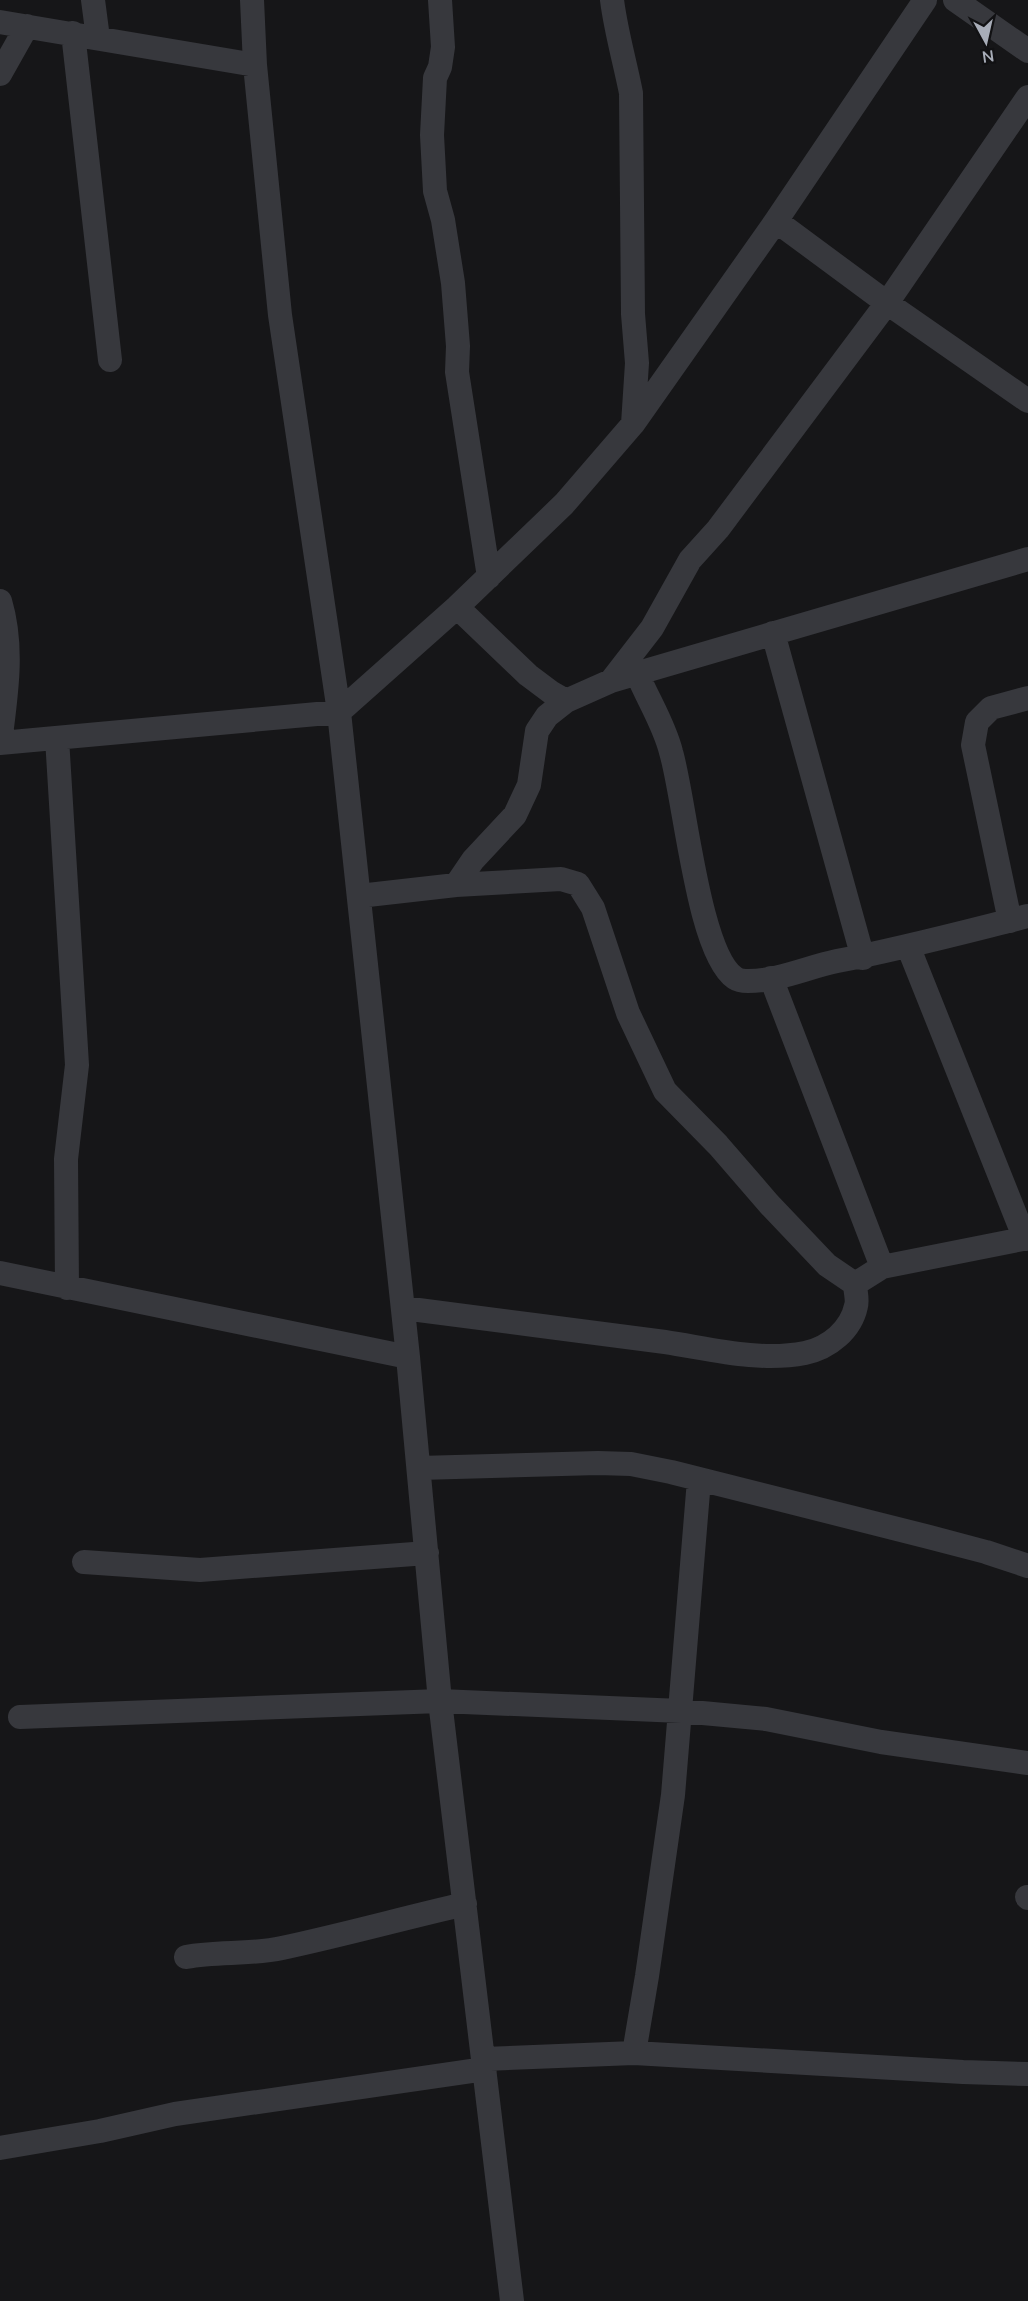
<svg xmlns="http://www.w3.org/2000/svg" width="1028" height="2301" font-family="'Nunito Sans',sans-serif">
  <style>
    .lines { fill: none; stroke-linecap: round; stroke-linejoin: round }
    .minor { stroke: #37383d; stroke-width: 24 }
  </style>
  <rect width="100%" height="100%" fill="#161618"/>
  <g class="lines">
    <path class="minor" d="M93,0l5,38
      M252,0l3,65 25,250 59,397 69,645 32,344 72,600
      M440,0l3,47 -3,20 -5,11 -3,57 3,56 8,29 10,63 5,63 -1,26 32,205
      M612,0c4,32 13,62 19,93l2,221 4,49 -4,61
      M955,0l73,51
      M0,22l255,43
      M73,33l37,327
      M0,74l27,-48
      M776,221l111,82 141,98
      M0,601c14,47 6,94 0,142
      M457,607l71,68 24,18 14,8
      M773,633l90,325
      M637,673c11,27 27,51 34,79 14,47 27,201 64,226 3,2 9,3 13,3 30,0 60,-14 89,-20 64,-12 127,-29 191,-45
      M611,681l41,-53 38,-68 28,-31 169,-226 141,-206
      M57,738l20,327 -11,94 1,129
      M0,743l339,-31 118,-105 107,-103 69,-80 143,-203 149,-221
      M456,885l17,-25 42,-45 14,-30 8,-54 10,-15 19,-15 45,-20 417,-122
      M359,896l97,-11 105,-6 17,5 15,24 35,105 37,78 53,54 51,59 58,61 28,19
      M1010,921l-37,-176 4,-23 14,-14 37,-10
      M908,946l117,293
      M771,978l111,289 -27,17
      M882,1267l146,-29
      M0,1273l408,84
      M403,1308c87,12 175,22 262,34 46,7 94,20 140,11 24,-5 46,-23 51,-47 2,-6 -1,-16 -1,-22
      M419,1468l179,-5 33,1 40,8 258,65 57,15 42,14
      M84,1562l116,8 227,-17
      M20,1717l420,-16 241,10 85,8 115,23 147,21
      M1027,1897l1,1
      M186,1957c31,-6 64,-2 96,-9 61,-13 122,-30 183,-44
      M634,2053l13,-77 26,-181 26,-315
      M484,2059l150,-6 329,19 65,2
      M0,2148l100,-17 75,-17 310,-45"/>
  </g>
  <g transform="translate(986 42) rotate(172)" stroke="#111113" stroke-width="4.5" paint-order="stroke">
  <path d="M0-4.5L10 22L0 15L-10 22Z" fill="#a8adb8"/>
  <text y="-9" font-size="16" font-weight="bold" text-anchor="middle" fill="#a8adb8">N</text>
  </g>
</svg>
